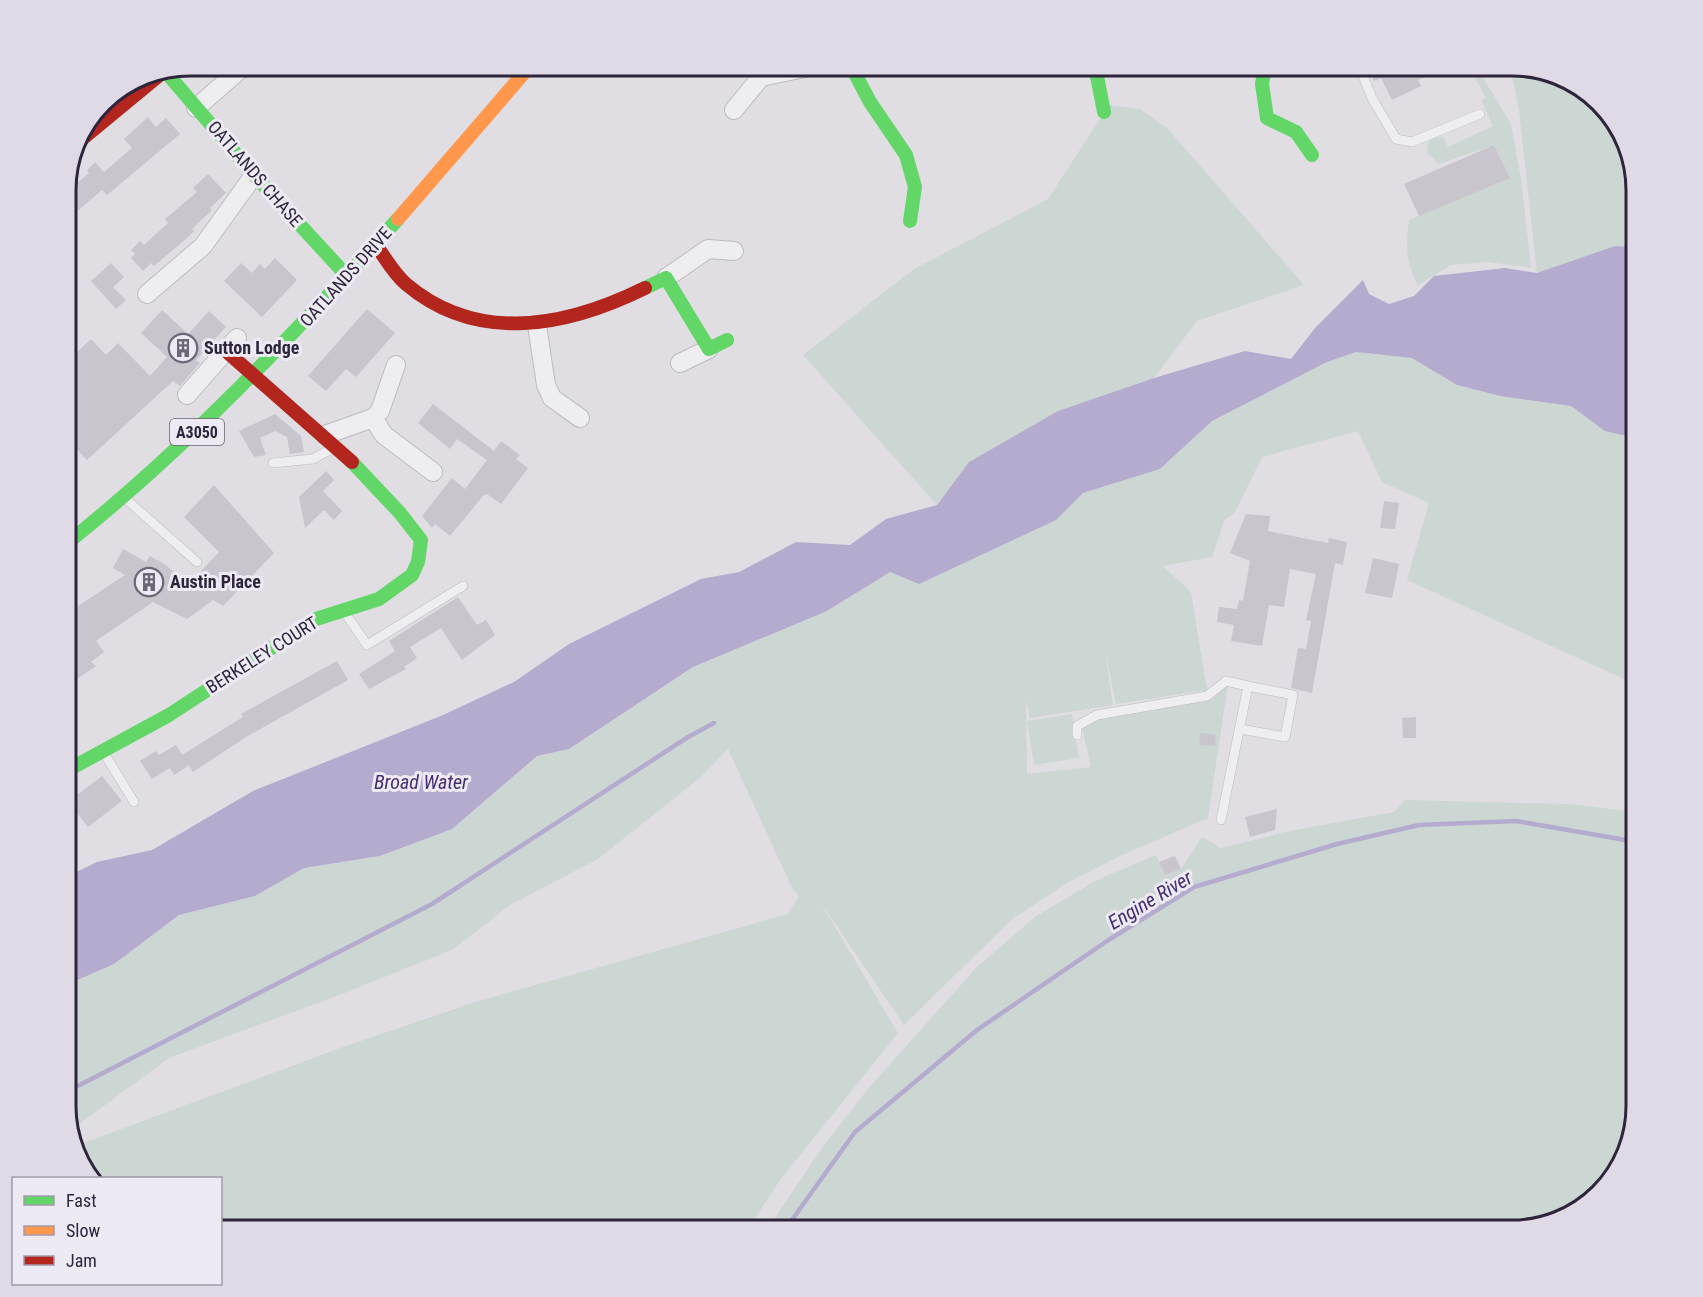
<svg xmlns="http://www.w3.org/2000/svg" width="1703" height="1297" font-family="'Roboto Condensed',sans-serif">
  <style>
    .green { fill: #ccd6d3 }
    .water { fill: #b5abcf }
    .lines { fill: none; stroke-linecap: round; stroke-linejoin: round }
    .stream { stroke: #b5abcf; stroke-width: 4.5 }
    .building { fill: #c8c5cc }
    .lane-casing { stroke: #bdbbc0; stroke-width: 10 }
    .street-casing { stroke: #bdbbc0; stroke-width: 20 }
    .lane { stroke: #eeedf0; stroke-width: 9 }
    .street { stroke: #eeedf0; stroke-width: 18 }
    .fast { stroke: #63d668; stroke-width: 14 }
    .slow { stroke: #ff974d; stroke-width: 14 }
    .jam { stroke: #b3261e; stroke-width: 14 }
    .labels { text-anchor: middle; stroke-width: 6; stroke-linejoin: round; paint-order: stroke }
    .shield { fill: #eeeaf4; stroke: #686073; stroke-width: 1.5 }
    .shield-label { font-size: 16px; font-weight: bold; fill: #2e253c }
    .street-label { font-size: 18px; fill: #2e253c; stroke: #eeeaf4 }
    .poi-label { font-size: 18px; font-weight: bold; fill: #2e253c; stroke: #eeeaf4; text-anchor: start }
    .water-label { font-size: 20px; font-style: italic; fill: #432f70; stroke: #eeeaf4 }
    .rim { fill: none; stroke: #2e253c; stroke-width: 3 }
  </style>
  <rect width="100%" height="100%" fill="#e0dee3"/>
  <path class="green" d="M1510,66l78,26 36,44 13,55v56l-22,-1 -78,27 -18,-163z
    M1471,70l8,1 32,53 10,55 10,89 -43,-6 -37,3 -33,20c-13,-21 -12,-42 -9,-65l100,-42 -15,-33 -55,19 -12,-11 1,-11 6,-4 9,-1 5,10 45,-21 -12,-26 5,-2z
    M1109,105l31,4 28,20 136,156 -107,36 -43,57 -96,33 -88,51 -33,43 -134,-150 111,-86 134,-70z
    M1356,352l56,6 45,27 43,11 71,10 34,25h32v254l-230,-105 22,-77 -47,-21 -24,-51 -96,26 -27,55 -11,9 -12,36 -49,9 28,26 16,98 -91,14 -11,-54 8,55 -83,13 -4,-19 1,75 64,-7 -11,-48 132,-19 16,-16 -20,134 -88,38 -53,27 -55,36 -108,106 -85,-125 79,133 -118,147 -33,51h-526l-1,-53h-127l-14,-16 -4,-16 268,-99 132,-45 313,-88 11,-18 -7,-8 -64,-139 -27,28 -103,82 -88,46 -58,45 -110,44 -173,64 -98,72 -5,-16v-129l48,-21 65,-49 76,-19 49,-28 76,-12 72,-27 85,-73 32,-7 124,-82 134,-56 63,-40 29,12 136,-63 28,-27 77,-24 52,-48 115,-59z
    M1072,714l7,44 -45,7 -7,-44z
    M1405,800l163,4 69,8v294l-26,76 -44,36 -55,13h-746l56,-83 45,-58 109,-122 59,-51 62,-37 59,-25 9,20 16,-6 21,-32 19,11 74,-18 99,-18z"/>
  <path class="water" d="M1615,246l22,1v184l-15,4 -17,-4 -34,-25 -71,-10 -43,-11 -45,-27 -56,-6 -29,10 -115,59 -52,48 -77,24 -27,27 -137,64 -29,-12 -63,39 -134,56 -124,82 -32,7 -85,73 -72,27 -76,12 -49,28 -76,19 -65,49 -48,21v-108l31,-15 55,-12 101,-59 190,-76 71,-33 55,-38 132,-65 38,-7 57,-30 54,3 36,-26 51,-14 32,-43 89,-51 96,-33 91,-27 46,8 24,-31 48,-48 6,14 20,10 25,-8 20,-20 71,-8 32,5z"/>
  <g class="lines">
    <path class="stream" d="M66,1092l366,-188 256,-167 26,-14
      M784,1231l71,-99 122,-102 130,-89 87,-54 143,-43 82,-19 97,-4 121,21"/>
  </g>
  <path class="building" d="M1367,66h79l-28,14 3,6 -29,14 -11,-22 -7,3z
    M148,117l8,10 10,-9 14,16 -73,61 -5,-5 -36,31v-29l23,-19 -2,-3 8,-8 9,10 28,-24 -8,-9z
    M1494,145l16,33 -91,38 -15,-32z
    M208,174l18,19 -16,15 2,2 -20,19 2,2 -7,7 -33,28 -3,-3 -8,8 -12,-13 4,-4 -4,-4 9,-9 4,4 24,-22 -3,-4 32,-27 -4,-4z
    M275,258l22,22 -35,37 -38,-36 17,-18 11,10 8,-9 5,5z
    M111,263l13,14 -11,10 13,13 -10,9 -25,-28z
    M367,309l28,24 -39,44 -10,-8 -20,22 -18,-15z
    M162,310l26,24 21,-23 17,16 -30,33 4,3 -20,23 -7,-5 -86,79 -21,-22v-75l25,-24 15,16 12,-12 32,33 17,-19 -26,-24z
    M433,404l61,47 7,-10 19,14 -4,4 12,9 -27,36 -14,-10 -4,2 -33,40 -15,-12 -3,4 -10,-12 30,-38 13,11 22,-29 -30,-21 -7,10 -32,-26z
    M275,414l26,22 3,16 -14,2 -3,-17 -12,-6 -15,7 6,17 -12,2 -15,-26z
    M326,471l8,9 -11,11 19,20 -8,9 -10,-10 -19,18 -6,-31z
    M214,485l60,68 -51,53 -10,-6 -26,19 -34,-17 -57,39 8,11 -13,10 5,4 -19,13 -11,-17v-48l59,-39 -12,-7 10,-19 23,13 4,-6 16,9 22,20 31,-33 -35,-35z
    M1384,501l15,2 -4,26 -15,-1z
    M1246,514l24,2 -2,15 60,12 1,-5 18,4 -4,23 -8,-2 -23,130 -21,-5 7,-40 8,1 5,-28 -5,-1 10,-46 -26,-5 -6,38 -15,-2 -7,41 -31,-5 3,-16 -17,-3 2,-15 18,2 2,-9 4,1 7,-40 -20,-8z
    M1373,558l26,6 -7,34 -27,-5z
    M458,597l19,28 9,-5 9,15 -33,25 -21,-32 -31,19 7,11 -13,9 2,2 -37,20 -10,-15 36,-23 -6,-10z
    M337,661l11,19 -102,57 -53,35 -4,-7 -15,10 -4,-7 -18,11 -12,-18 16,-10 3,4 17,-10 6,10 61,-38 -2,-3z
    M1416,717v21h-13l-1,-20z
    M1200,733l16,2 -1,11 -16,-1z
    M102,776l20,25 -34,26 -20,-25z
    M1277,809l-2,21 -25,7 -5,-20z
    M1175,856l6,13 -16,6 -6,-13z"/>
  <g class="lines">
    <g class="lane-casing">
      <path id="lane" d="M1359,66l13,32 24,41 16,3 68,-28
        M273,463l40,-4 20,-11
        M127,500l70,62
        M345,613l22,32 96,-59
        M1240,729l45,8 8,-42 -45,-9
        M1077,735v-9l20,-11 110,-19 19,-15 22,5 -27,134
        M104,753l30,49"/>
    </g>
    <g class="street-casing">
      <path id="street" d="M196,108l48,-42
        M734,110l27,-33 53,-11
        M666,278l42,-29 26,2
        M147,294l56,-48 51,-71
        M537,325l9,60 6,13 28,20
        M680,363l29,-14
        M187,395l50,-57
        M373,418l11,17 49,37
        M325,435l48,-17 7,-7 16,-46"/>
    </g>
    <use href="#lane" class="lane"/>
    <use href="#street" class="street"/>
    <path class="fast" d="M851,66l19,36 36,53 9,32 -5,34
      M1095,66l9,46
      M1265,66l-3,18 5,34 29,14 16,23
      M165,71l89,104 93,101
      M645,288l21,-10 43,71 18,-9
      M66,544c122,-97 228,-210 332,-325
      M66,771l103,-56 147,-96 63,-20 33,-24 6,-13 3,-22 -21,-27 -48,-51"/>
    <path class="slow" d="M398,219l132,-153"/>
    <path class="jam" d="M77,143l86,-71
      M375,244c10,13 18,29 31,40 72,61 162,42 239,4
      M226,351l126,111"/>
  </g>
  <defs>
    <g id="building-ring" transform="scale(1.5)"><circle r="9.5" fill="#eeeaf4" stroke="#6c6676" stroke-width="1.5"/><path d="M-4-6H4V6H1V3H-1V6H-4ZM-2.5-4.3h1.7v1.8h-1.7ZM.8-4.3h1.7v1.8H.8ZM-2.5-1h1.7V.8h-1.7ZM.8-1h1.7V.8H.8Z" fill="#6c6676"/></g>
  </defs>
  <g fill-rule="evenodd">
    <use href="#building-ring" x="183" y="348"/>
    <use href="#building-ring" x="149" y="582"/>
  </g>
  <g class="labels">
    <rect class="shield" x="170" y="419" width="54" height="26" rx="4.5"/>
    <g class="shield-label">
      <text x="197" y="438">A3050</text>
    </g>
    <g class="street-label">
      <text transform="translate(255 174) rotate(49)" y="6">OATLANDS CHASE</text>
      <text transform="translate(346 277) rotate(-48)" y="6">OATLANDS DRIVE</text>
      <text transform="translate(262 655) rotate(-32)" y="6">BERKELEY COURT</text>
    </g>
    <g class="poi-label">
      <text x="204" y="354">Sutton Lodge</text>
      <text x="170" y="588">Austin Place</text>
    </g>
    <g class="water-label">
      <text x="421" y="789">Broad Water</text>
      <text transform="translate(1150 900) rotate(-31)" y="7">Engine River</text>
    </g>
  </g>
  <path d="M0 0H1703V1297H0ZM190 76H1512A114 114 0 0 1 1626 190V1106A114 114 0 0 1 1512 1220H190A114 114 0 0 1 76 1106V190A114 114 0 0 1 190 76Z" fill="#dfdae5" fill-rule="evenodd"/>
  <path class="rim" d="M190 76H1512A114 114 0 0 1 1626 190V1106A114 114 0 0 1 1512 1220H190A114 114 0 0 1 76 1106V190A114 114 0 0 1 190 76Z"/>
  <rect x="12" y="1177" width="210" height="108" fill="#eeeaf4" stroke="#a19baa" stroke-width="1.5"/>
  <rect x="24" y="1196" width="30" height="9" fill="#63d668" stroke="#a19baa" stroke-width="1.5"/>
  <text x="66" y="1207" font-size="18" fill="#2e253c">Fast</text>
  <rect x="24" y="1226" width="30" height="9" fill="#ff974d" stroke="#a19baa" stroke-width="1.5"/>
  <text x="66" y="1237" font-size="18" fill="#2e253c">Slow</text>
  <rect x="24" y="1256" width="30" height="9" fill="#b3261e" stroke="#a19baa" stroke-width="1.5"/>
  <text x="66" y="1267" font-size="18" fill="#2e253c">Jam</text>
</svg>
